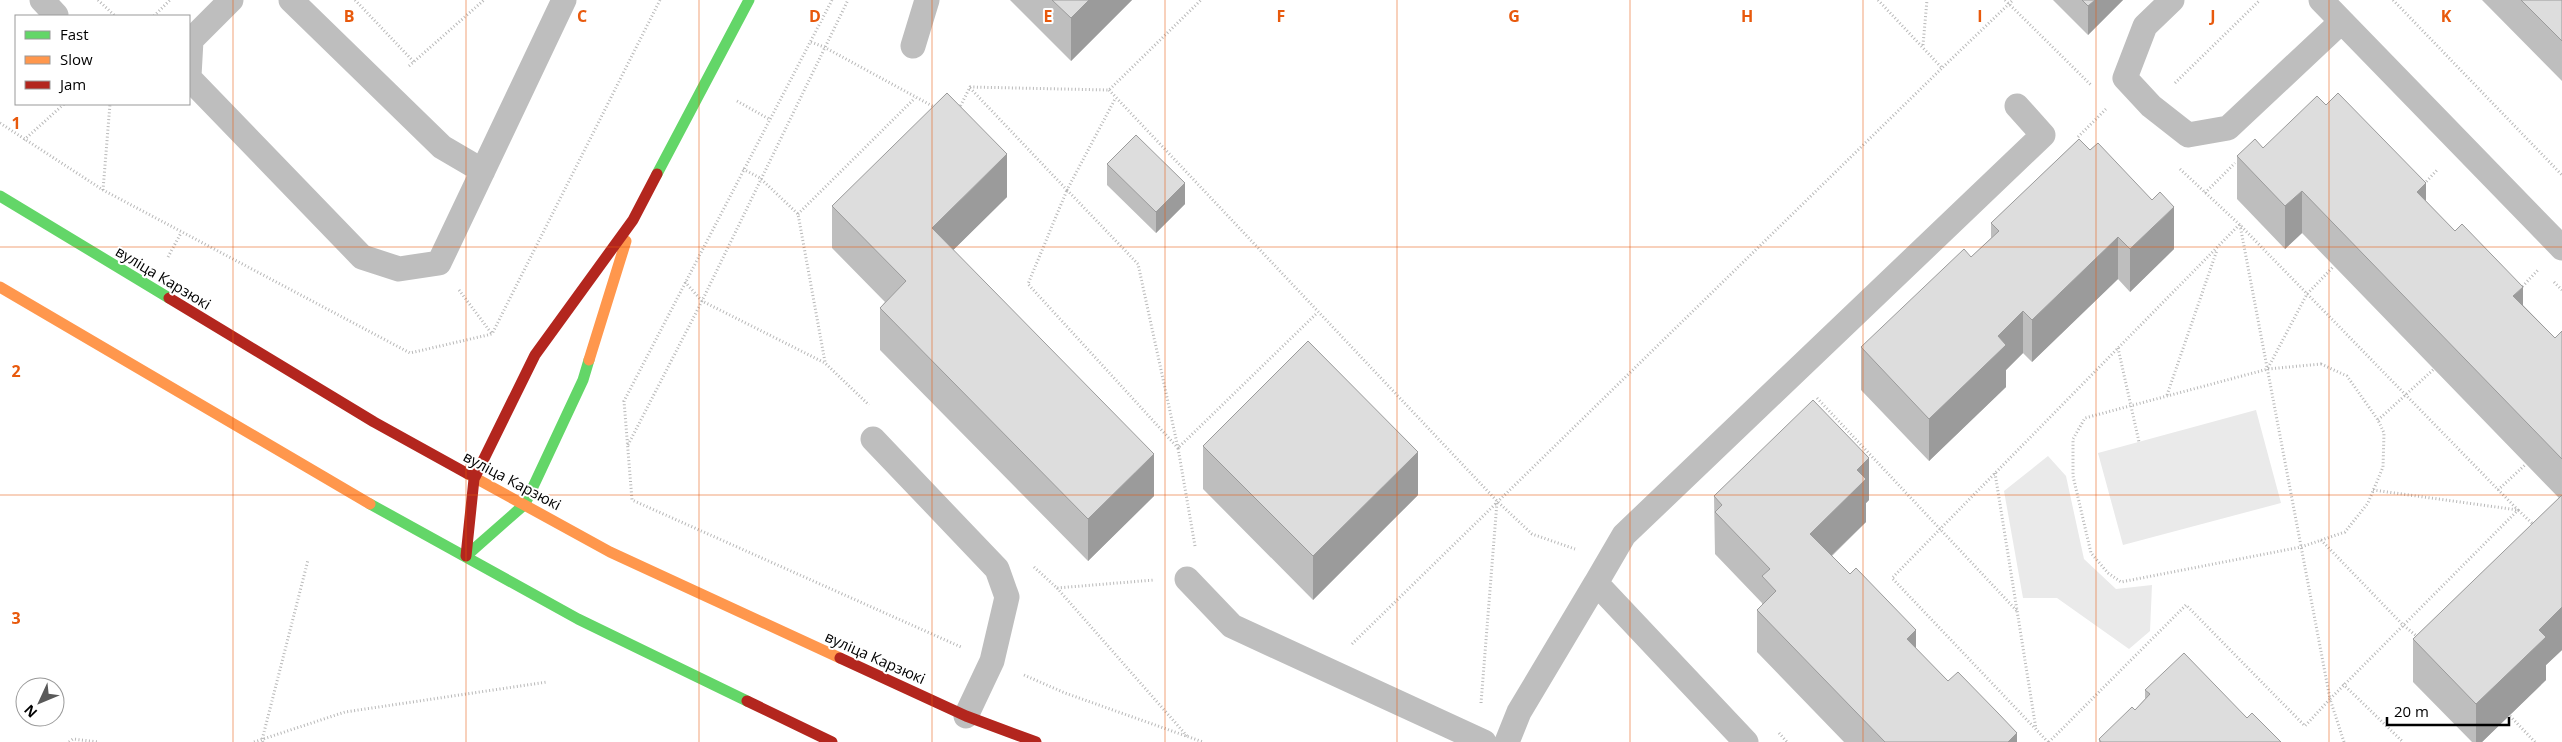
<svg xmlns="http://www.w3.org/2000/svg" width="2562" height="742" font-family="'Open Sans',sans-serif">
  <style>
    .green { fill: #eaeaea }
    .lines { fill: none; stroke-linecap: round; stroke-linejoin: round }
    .path { stroke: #b8b8b8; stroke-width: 3; stroke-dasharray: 1 2.5; stroke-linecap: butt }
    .lane { stroke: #bebebe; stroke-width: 25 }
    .fast { stroke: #63d668; stroke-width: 11 }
    .slow { stroke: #ff974d; stroke-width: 11 }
    .jam { stroke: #b3261e; stroke-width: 11 }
    .wall { fill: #bebebe }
    .shaded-wall { fill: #9b9b9b }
    .building { fill: #ddd; stroke: #9b9b9b }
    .grid { fill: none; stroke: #e8590c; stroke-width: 1; stroke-opacity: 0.55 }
    .labels { text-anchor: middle; stroke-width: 4; stroke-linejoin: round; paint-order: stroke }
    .street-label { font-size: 15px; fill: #000; stroke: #fff }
    .grid-label { font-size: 16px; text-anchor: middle; font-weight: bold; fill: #e8590c; stroke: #fff; stroke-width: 4; stroke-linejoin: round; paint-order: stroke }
  </style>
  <rect width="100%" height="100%" fill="#fff"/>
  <path class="green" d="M2256,410l25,93 -158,42 -25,-92z
    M2048,456l18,20 18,83 32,30 36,-4 -2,46 -21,18 -72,-51h-34l-19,-107z"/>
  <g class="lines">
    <path class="path" d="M98,0l17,16
      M355,0l59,62
      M832,0l-208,401 8,99 329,147
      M1878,0l64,68 71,-68
      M2005,0l87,86
      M2393,0l169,175
      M154,16l16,-16
      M811,42l13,5 112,61
      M1923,45l4,-45
      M409,66l75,-66
      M2175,83l85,-83
      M970,88l97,102 48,-91
      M1109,90l388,411 35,33 43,15
      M737,101l32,18
      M959,109l11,-22 139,3 92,-90
      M0,123l103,67 307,163 82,-19 168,-334
      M2078,137l29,-29
      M24,140l40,-36
      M743,169l17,9 38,36 27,148
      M2180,169l60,56 278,285 -188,189 14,43
      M2424,184l14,-15
      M103,190l7,-86
      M1067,190l71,74 40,184 -150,-164z
      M2205,193l30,-30
      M798,214l117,-116
      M168,257l13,-24
      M685,282l17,19 123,62 44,42
      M2554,282l8,8
      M2520,289l18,-19
      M459,290l33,44
      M2118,348l21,94
      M2321,364l26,12 31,44 6,13 -1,34 -15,36 -23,29 -44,15 -180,35 -13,-9 -17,-20 -18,-77v-37l12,-21 183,-49z
      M2268,368l39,-74 27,-28
      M2167,395l50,-145
      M1817,398l200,213
      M2378,420l56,-51
      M628,445l74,-144 146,-301
      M1995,473l41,256
      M2373,490l145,20 17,16
      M2498,490l28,-26
      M2321,540l82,85 16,13
      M1195,546l-17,-98 139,-135
      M1034,567l23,21 97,-8
      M1057,588l130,148
      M1352,644l590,-576
      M1024,675l41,18 138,49
      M2343,684l60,58
      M1481,703l16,-201
      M2510,716l25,26
      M1779,733l8,9
      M69,742l4,-3 25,3
      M254,742l91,-30 202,-30
      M263,742l-1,-2 46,-180
      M2048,742l-156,-164 347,-353
      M2049,742l137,-137 119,121 25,-27 -90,-474"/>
    <path class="lane" d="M42,0l14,15
      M291,0l151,147 41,24
      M2172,0l-27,26 -20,52 26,28 37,29 40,-7 113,-106
      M2321,0l241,248
      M913,46l14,-46
      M189,76l2,-36 40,-40
      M189,78l173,179 37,12 40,-6 125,-263
      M873,439l124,130 10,28 -15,64 -26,55
      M1187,579l45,47 252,116
      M1596,583l28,-48 419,-400 -26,-29
      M1507,742l12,-30 77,-129 150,159"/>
    <path class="fast" d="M657,174l92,-174
      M0,196l169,102
      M370,504l208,115 169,82
      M466,556l59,-52 58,-124 6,-20"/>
    <path class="slow" d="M0,287l370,217
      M589,360l37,-119
      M468,474l142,78 230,106"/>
    <path class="jam" d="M169,298l205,124 94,52
      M466,556l8,-77 61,-124 98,-135 24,-46
      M840,658l126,58 70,26
      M747,701l85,41"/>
  </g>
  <path class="wall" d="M1010,0h122l-61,61z
    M2053,0h70l-35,35z
    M2482,0h80v81z
    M2326,105l100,96 97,104 32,33 7,-7v319l-16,15v15l-64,62h-10l-59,-60v-43l146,-141 -257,-265 -17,16 -48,-50v-43l26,-8z
    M2079,139l95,110 -44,43 -12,-13 -86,83 -9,-9 -17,17v17l-77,74 -68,-71v-43l110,-90 20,-19v-15z
    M1107,164l78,40 -29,29 -49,-48z
    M1007,197l-54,53 201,246 -66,65 -208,-211v-42l5,-6 -53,-54v-42z
    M1203,446l215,49 -105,105 -110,-111z
    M1714,496l155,4 -3,3v19l-34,34 84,93 32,32 69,61h-173l-87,-90v-42l5,-4v-3l-47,-49z
    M2145,690l102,28 34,24h-182v-3l36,-29 10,-11z"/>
  <path class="shaded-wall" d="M1089,0h43l-61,61v-43z
    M2095,0h28l-35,35v-29z
    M1007,154v43l-75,74v-43z
    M1185,183v21l-29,29v-21z
    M2426,183v43l-9,-34z
    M2302,191v42l-17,16v-43z
    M2174,207v42l-44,43v-43z
    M2118,237v42l-86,83v-42z
    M2523,287v42l-10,-33z
    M2023,311v42l-17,17v17l-77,74v-42l69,-83z
    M1418,452v43l-105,105v-44z
    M1154,454v42l-66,65v-42z
    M1869,458v42l-3,3v19l-56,54v-42l47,-64z
    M2562,607v43l-16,15v15l-64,62h-6v-38l63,-74z
    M1916,630v42l-9,-33z
    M2017,733v9h-9z"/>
  <path class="building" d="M1052,0h37l-18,18z
    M2082,0h13l-7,6z
    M2521,0h41v41z
    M947,93l60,61 -75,74 222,226 -66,65 -208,-211 26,-27 -74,-75z
    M2338,93l88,90 -9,9 38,39 7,-7 61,63 -10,9 42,42 7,-7v128l-260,-268 -17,15 -48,-50 18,-17 8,9 54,-52 9,9z
    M1136,135l49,48 -29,29 -49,-48z
    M2079,139l11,11 8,-7 54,57 8,-8 14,15 -44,42 -12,-12 -86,83 -9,-9 -25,25 8,9 -77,74 -68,-72 103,-98 7,8 28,-26 -8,-8z
    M1308,341l110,111 -105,104 -110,-110z
    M1813,400l56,58 -12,12 9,9 -56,55 40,40 6,-6 60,62 -9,9 41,42 10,-9 40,41 19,20 -9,9h-123l-128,-132 19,-19 -14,-15 8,-7 -55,-57 7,-7 -8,-9z
    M2562,495v112l-23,23 7,7 -70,67 -63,-65z
    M2184,653l63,65 5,-5 29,29h-180l-2,-3 33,-32 3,3 15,-16 -5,-4z"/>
  <path class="grid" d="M233,0v742M466,0v742M699,0v742M932,0v742M1165,0v742M1397,0v742M1630,0v742M1863,0v742M2096,0v742M2329,0v742M0,247h2562M0,495h2562"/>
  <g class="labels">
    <g class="street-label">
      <text transform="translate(163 278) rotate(31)" y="5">вуліца Карзюкі</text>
      <text transform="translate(512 481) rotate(28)" y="5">вуліца Карзюкі</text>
      <text transform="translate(875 658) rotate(24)" y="5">вуліца Карзюкі</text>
    </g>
  </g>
  <g class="grid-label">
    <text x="349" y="22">B</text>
    <text x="582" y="22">C</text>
    <text x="815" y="22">D</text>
    <text x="1048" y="22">E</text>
    <text x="1281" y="22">F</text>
    <text x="1514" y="22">G</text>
    <text x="1747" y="22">H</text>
    <text x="1980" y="22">I</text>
    <text x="2213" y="22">J</text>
    <text x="2446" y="22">K</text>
    <text x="16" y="129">1</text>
    <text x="16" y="377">2</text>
    <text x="16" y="624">3</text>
  </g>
  <rect x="15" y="15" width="175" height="90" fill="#ffffff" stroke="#999999"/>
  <rect x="25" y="31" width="25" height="8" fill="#63d668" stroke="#999999"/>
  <text x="60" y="40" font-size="15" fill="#000000">Fast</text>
  <rect x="25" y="56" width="25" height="8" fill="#ff974d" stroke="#999999"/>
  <text x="60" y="65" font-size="15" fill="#000000">Slow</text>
  <rect x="25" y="81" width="25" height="8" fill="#b3261e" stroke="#999999"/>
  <text x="60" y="90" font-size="15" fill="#000000">Jam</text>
  <g transform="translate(40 702) rotate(226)"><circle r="24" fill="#ffffff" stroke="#999999"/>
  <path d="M0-4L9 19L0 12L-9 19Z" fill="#595959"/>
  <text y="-8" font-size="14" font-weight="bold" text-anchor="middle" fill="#000000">N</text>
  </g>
  <path d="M2387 717v8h122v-8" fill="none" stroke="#000000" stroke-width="2.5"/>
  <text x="2394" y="717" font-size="15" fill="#000000" stroke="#ffffff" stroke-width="4" paint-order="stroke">20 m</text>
</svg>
